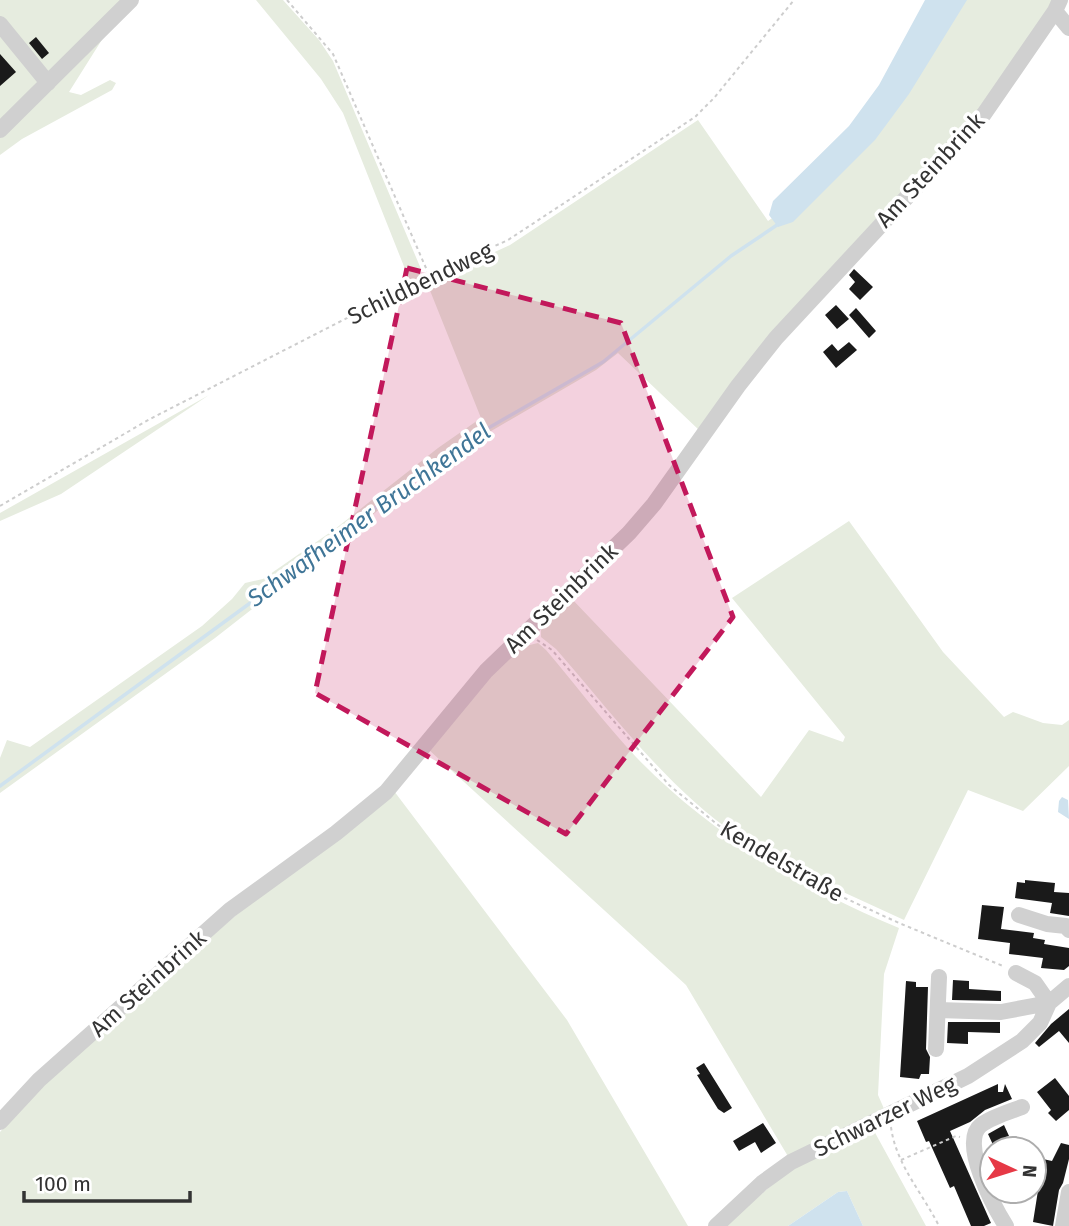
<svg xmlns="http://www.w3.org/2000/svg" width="1069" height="1226" font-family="'Fira Sans',sans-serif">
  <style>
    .green { fill: #e6ecdf }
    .water { fill: #cfe2ee }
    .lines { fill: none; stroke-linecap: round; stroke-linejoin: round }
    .stream { stroke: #cfe2ee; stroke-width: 3.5 }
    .building { fill: #1a1a1a }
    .path { stroke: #cdcdcd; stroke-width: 2; stroke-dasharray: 3.5 3.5; stroke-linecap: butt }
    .minor { stroke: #d0d0d0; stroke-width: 16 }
    .marked { fill: #c2185b; fill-opacity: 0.2; stroke: #c2185b; stroke-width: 5; stroke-dasharray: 14 9; stroke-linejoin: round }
    .labels { text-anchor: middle; stroke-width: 7; stroke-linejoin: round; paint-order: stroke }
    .street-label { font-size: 23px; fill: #333; stroke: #fff }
    .water-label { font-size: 24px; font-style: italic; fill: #3f7597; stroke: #fff }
  </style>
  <rect width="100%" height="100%" fill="#fff"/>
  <path class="green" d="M0,0h127l-58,92 12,3 29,-15 6,3 -4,7 -90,49 -22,16z
    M256,0h27l36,40 14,21 88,208 -2,11 -10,-1 -66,-166 -22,-34z
    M947,0h108l-54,84 -301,347 -82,-78 -22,17 -151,88 -230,180 -215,155v-35l7,-18 23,7 172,-121 30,-27 13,-16 18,-4 72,-50 103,-81 43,-30 -54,-135 83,-38 188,-125 70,101 37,-26z
    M209,395l-148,99 -61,27v-8z
    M849,521l94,131 61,65 9,-5 30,11 19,2 7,-5v46l-46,45 -55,-21 -64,130c-56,-26 -114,-50 -166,-84 -70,-47 -126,-123 -182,-187l-15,-12v-11l29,-29 191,200 48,-67 34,12 2,-5 -113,-139z
    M538,643l8,7c30,35 58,73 90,107 73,76 166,131 263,171l-15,46 -6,121 7,16 -96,47 -103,-173 -258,-236 85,-100z
    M394,791l173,229 121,206h-688v-94l44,-51 191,-165z
    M873,1129l53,97h-63l-16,-35 -9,1 -50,34h-64l69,-59z"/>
  <path class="water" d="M925,0h42l-58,94 -34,46 -82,82 -15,5 -9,-12 4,-14 76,-75 30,-41z
    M1062,797l6,3 1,19 -11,-7 1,-11z
    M847,1191l16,35h-75l50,-34z"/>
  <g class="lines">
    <path class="stream" d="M0,786l268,-196 184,-141 151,-87 128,-106 49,-33"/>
  </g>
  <path class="building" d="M36,37l13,16 -7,6 -13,-16z
    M0,54l16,18 -16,14z
    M854,269l19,18 -13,13 -11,-11 6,-7 -6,-7z
    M836,305l13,14 -12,10 -12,-14z
    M856,308l20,23 -7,7 -20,-23z
    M849,342l8,8 -21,18 -13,-16 9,-8 6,7z
    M1025,880l30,3 -1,9 15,1v23l-19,-3 2,-10 -37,-5 2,-16 8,1z
    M982,905l22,2 -3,22 33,4 -1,5 12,2 -1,4 25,4v18l-5,4 -23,-2 2,-10 -34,-4 1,-11 -32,-4z
    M953,980l16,1v8l32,2v10l-49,-1z
    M906,981l10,1v5h12l-2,62 4,8 -1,17h-8l-2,5 -19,-2z
    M1069,1009v34l-10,-12 -20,16 -4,-4 16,-19z
    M948,1022h52v11l-32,-1v12l-21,-1z
    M704,1063l28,45 -8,5 -6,-4 -21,-34 3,-1 -4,-6z
    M1055,1078l14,18v14l-13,11 -8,-8 3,-3 -14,-18z
    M998,1084v8h5l2,-8 7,15 -27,11 -15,12 -20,9 41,92 -7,3h-13l-17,-40 -4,2 -21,-47 -3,1 -9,-21z
    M763,1123l13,20 -15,10 -6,-11 -16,9 -6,-10z
    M1004,1125l5,11 -3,1 2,5 -3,1 2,6h-12l-7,-15z
    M1061,1143l8,2v14l-6,24 -4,7 -6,36 -20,-4 10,-63 9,2z"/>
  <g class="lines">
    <path class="path" d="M287,0l46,54 96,221
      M0,506l150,-87 279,-143 79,-36 187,-123 19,-19 80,-98
      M537,640l15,10 117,135 65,53 78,45 87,40 104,43
      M891,1127c5,38 31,65 48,99
      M901,1160l55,-24 4,1"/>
    <path class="minor" d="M1055,11l14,17
      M0,24l48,59
      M0,130l131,-130
      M1019,915l28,9 19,2 3,4
      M938,1010l63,2 48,-9 -14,-20 -19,-10
      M936,1049l3,-72
      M0,1122l39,-42 191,-170 106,-77 50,-41 100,-121 143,-138 25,-29 84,-118 38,-48 208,-224 71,-103 5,-11
      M716,1226l46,-43 29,-21 177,-86 54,-35 18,-18 9,-20 20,-17
      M1006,1226c-12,-19 -47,-84 -25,-101 11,-8 28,-13 41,-18
      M1063,1226l6,-34"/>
  </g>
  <path class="marked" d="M407,268l214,55 112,294 -167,217 -251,-141z"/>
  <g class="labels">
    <g class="street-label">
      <text transform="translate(930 170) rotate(-47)" y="8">Am Steinbrink</text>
      <text transform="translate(420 283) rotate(-26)" y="8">Schildbendweg</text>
      <text transform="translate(561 598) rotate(-44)" y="8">Am Steinbrink</text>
      <text transform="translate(782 861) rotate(30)" y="8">Kendelstraße</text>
      <text transform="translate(148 983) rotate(-42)" y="8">Am Steinbrink</text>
      <text transform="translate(885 1116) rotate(-26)" y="8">Schwarzer Weg</text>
    </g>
    <g class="water-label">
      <text transform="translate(369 515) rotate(-36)" y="8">Schwafheimer Bruchkendel</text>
    </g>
  </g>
  <g transform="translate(1013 1170) rotate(94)"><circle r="33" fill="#ffffff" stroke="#adadad" stroke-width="2"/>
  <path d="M0-5L12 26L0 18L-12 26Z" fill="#e63946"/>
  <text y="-10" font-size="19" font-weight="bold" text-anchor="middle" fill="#333333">N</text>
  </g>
  <path d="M24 1191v10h166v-10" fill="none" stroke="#333333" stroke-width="3.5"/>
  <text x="35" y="1191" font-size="21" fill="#333333" stroke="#ffffff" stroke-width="5" paint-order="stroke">100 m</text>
</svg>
